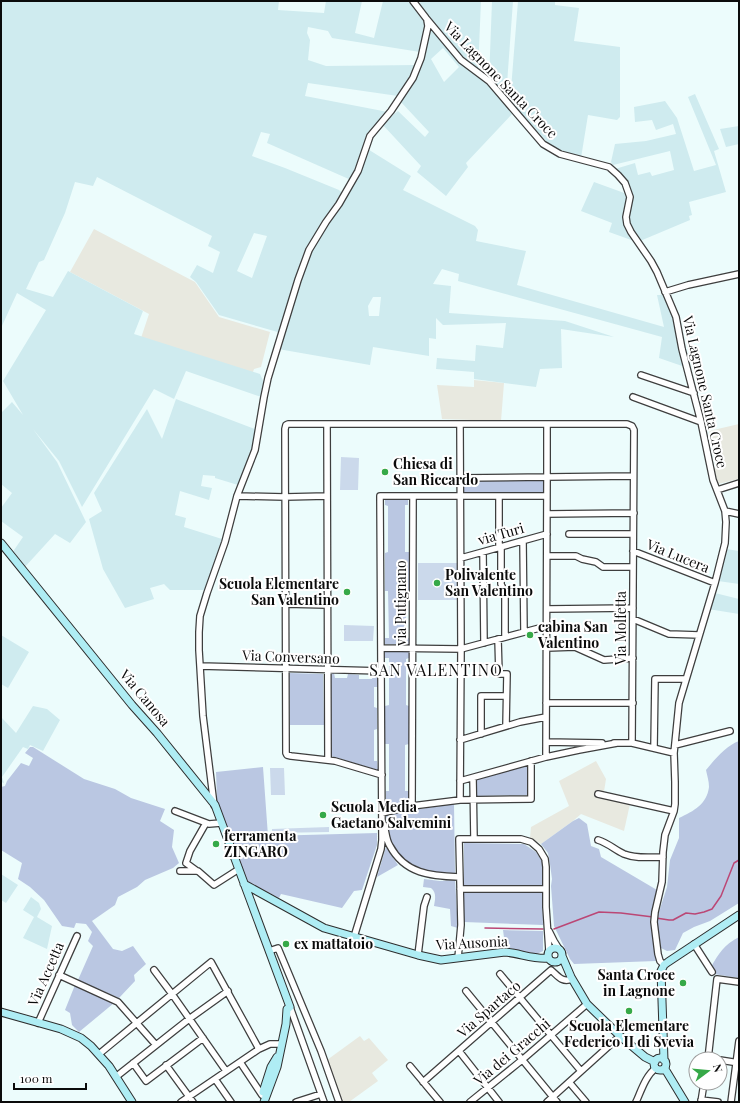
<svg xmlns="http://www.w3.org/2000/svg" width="740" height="1103" font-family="'Playfair Display',serif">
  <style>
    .industrial { fill: #e8e9e0 }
    .farmland { fill: #cfebef; fill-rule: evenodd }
    .green { fill: #bac7e2 }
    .pitch { fill: #cbd9eb }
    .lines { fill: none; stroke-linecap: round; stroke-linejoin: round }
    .stream { stroke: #bb4775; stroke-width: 1.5 }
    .street-casing { stroke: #3e3e3e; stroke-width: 8 }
    .secondary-casing { stroke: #2d2d2d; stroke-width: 9 }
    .street { stroke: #fff; stroke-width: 5.5 }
    .secondary { stroke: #afedf4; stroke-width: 7 }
    .poi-dot { fill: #36a948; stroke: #fff; stroke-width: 1.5 }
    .labels { text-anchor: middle; stroke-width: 4; stroke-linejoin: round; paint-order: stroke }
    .street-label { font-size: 14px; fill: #0b0b0b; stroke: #fff }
    .poi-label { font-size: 14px; font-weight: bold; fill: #0b0b0b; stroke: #fff; text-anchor: start }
    .quarter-label { font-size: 16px; letter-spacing: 1px; fill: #0b0b0b; stroke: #fff }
  </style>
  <rect width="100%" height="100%" fill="#ecfcfc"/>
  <path class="industrial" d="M94,229l101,53 24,35 51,15 -9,35 -7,2 -2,6 -111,-37 8,-24 -79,-42z
    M474,380l30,3 -3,38 -59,-2 -5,-34 37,2z
    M739,424v55l-21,5 -4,-16 4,-1 -9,-36z
    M596,761l10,18 -3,19 27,6 -6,27 -43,-17 -8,7 -32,23 -11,-6 1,-11 38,-21 -10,-25z
    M360,1036l4,5 5,-3 19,22 -16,13 6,8 -29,21h-7l-15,-42z"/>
  <path class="farmland" d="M1,1h278l-1,9 46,3 2,-12h36l-7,32 19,5 9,-37h24l3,2 15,20 -5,29 -88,-14 -4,-7 -20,-4 -1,6 3,7 -2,20 18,6 90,-1 -18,31 -90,-13 -3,13 83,16 -21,26 -16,42 -84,-37 3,-9 -9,-2 -9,24 33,12 54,22 4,4 -35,56 -27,83 -62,-18 -23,-33 -6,-5 7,-12 16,8 7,-21 -12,-6 4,-10 -115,-59 -4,9 -18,-4 -10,31 -21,47 -5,2 -13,27 27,8 15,-26 75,40 -9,23 126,40 5,11 -4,12 -75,-26 -12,28 -20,-10 -72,118 -23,-46 -26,-32 24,33 29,60 -16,21 -15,-9 -31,34 -12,-15 11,-16 -22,-16v-13l11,-15 -11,-9v-71l11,-11 11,13 -20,-34 43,-71 -29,-17 -16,35zM254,233l13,3 -15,42 -15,-7z
    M424,1h59h-2l-3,70 -23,-20 -36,-48z
    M492,1h21l-7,97 -17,-18z
    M518,1h37v4l24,3 -5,33 46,6v70l-3,3 -29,-5 -7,43 -30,-12 -41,-44z
    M430,27l22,27 34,28 27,31 -47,50 2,4 -22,29 -29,-24 4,-6 -39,-42 16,-13 27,26 4,-5 -29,-31 17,-27zM443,48l16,19 -15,15 -13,-23z
    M695,94l24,55 -5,2 12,41 -37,10 3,13 -3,1 1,4 -50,21 -11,-19 2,-27 -16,-26 20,-6 3,12 12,-3 2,4 22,-6 -4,-19 -57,14 -2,-3 4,-18 31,-3 30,-7 -3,-10 -17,6 -4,-10 -17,2 -1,-15 31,-6 12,17 17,53 22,-6 -28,-68z
    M739,126v18l-13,3 -6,-18z
    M366,148l45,28 -8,14 72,36 3,4 -2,11 50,10 -9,34 147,42 -7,-32h7l10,26 11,46 -26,-9 3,-21 -204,-56 1,-7 -17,-5 -9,15 18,2 -2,27 116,8 49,16 -53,-8 1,39 -22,1 -4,18 -62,-8v-7l-38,-3 1,-11 38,3 1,-16 27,3 3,-25 -63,2 -7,-7v21l-7,-1v18l-56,-9 -3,18 -92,-16 31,-95 46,-74zM373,297h8l-2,19h-10l-1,-10z
    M594,182l33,12 -3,27 10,20 -25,-9 3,-9 -31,-12z
    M176,399l81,31 -7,30 -12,25 -23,-7v-2l-12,-1 -2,11 11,2 -3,12 -29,-9 -5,24 11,3 -2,9 38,12 -17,51h-35l-6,-6 -14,4 4,11 -29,9 -22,-39 -14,-50 13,-8 -8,-18 53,-84 15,30z
    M726,549l13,2v33l-21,-3v-7z
    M715,593l24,6v15l-31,-5 3,-13z
    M1,635l28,17 -21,36 -7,-4z
    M33,706l14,3 13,11 -17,31 -13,-6 -2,4 -5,-2 -21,30 2,6 -3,-1v-65l15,16z
    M1,874l17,11 -12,18 -5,-3z
    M31,897l8,6 2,6 -4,8 15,9 -5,23 -24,-11 11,-21 -11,-7z"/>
  <path class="green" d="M464,481h80v13l-80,-1z
    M385,499h23v6h-3v47h4v38l-3,1v46l3,1v6h-24v-6h4l-1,-47h-3v-38l3,-1v-46l-3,-1z
    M385,652h24v6l-3,1v46l3,1v38l-4,1v46h4l-1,12 -22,5v-17h3v-47h-4v-38l4,-1v-47h-4z
    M289,673l34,1 1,51h-34z
    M334,673l1,5h12l1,-4 11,1v4h13l1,-4h4v12h-3v20l3,1v21l-3,1v31h3l1,9 -47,-14v-82z
    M739,741v162l-29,18 -16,6 -11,6 -8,17 -8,1 -6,-3 -4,-27 1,-6 9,-28 3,-27 9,-22v-20c15,-7 28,-14 30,-31 0,-6 -2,-12 -3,-17 8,-10 21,-25 33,-29z
    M30,747h3l51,32 31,10 16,9 34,11 -5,12 14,9 -2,17 7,16 -6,5 -28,12 -8,7 -19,10 -3,8 -23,16 21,28 9,2 11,-5 13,18 -12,11 1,6 -16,17 -41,-18 15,-34 -5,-5 4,-9 -6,-8 -10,-1 -2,5 -12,-2 -18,-26 -14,-13 -12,-8 4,-16 -21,-13v-63l4,-1 2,-5 14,-18 8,3 4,-8 -8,-5z
    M527,766v29l-50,1v-17z
    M263,767l5,69 109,-3v12l-15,45 -8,1 -12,17 -61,-14 -2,4 -32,-17 -30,-81 -1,-28z
    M454,804l1,69c-21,0 -43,-3 -57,-21 -3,-4 -5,-7 -7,-11 -2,-8 -3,-17 -5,-25l27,-6z
    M579,818l8,6 4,22 8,3 2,8 56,33 -5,21v21l4,29 -82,3 -4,-5 -16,-33 -3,-40 1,-7 -2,-15 -2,-11 -7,-9 32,-23z
    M464,843l60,1 12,8 6,9v24h-78z
    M386,847l12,18 -21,12z
    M424,879l16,2 15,-1 3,48 -7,-2 -1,-17 -16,-3c1,-7 3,-13 -3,-18l-8,-1z
    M542,892l1,33 -79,-3v-29z
    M503,930l40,1v20l-6,3 -28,-6h-11v-1l7,-2z
    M739,937v41l-25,-4 -3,-7c8,-14 13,-22 28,-30z
    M75,985l39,17v1l-35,29 -7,-7 -2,-12 -5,-3z"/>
  <path class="pitch" d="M341,457l18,1 -1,32h-18z
    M418,563h39v37h-39z
    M344,625l30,1 -1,15h-29z
    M270,768h14l1,27h-14z
    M329,827v5l-57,1v-4z"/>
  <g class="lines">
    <path class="stream" d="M656,918l13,2h4l13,-7 9,1 9,-2 8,-3 9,-13 13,-33 5,-3
      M485,928l58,1
      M554,929l45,-17 22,1 32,4"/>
    <g class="street-casing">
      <path id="street" d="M413,1l13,17 35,42 28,21 54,63 17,10 49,13 9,8 7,8 5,14 -4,20 1,7 4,8 20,29 6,11 19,45 6,32 19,73 12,58 12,31 1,11 -1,21 -10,40 -36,120 -5,50 1,29v22l-1,7 -9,24 -2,17 -1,30 -7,30 -1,10 4,32 2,7 4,4
        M665,292l23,-7 51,-11
        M641,375l53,18
        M633,397l68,25
        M327,424l1,336
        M461,478l86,-1v-53
        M717,490l22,-7
        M237,496l48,1 42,-1
        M725,511l14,3
        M547,514l87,-1
        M569,534h64
        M523,541l1,91
        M499,547v-51
        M501,547v37l4,9v44
        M633,551l82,32
        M483,552l1,91
        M547,556h29l6,3 14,3 7,5h30
        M461,558l86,-24
        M286,604l41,1
        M547,609l86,-1
        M633,619l36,15 30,1
        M498,639l1,35h8l-1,52
        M381,648l80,1 86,-23
        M547,648l28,-1 29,13 29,-2
        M200,666l181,5
        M546,703h87
        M481,734v-38h25
        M460,740l60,-18 26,-5
        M546,742l56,1
        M614,743h18l42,10
        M675,745l55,-14
        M654,748l1,-69h31
        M546,757l1,-280 86,-1
        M382,775l-47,-14 -44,-5 -4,-1 -1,-2 -1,-324 1,-4 2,-1h339l5,2 2,4 -2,313
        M473,778l1,61
        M460,781l86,-24 33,-7 38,-7
        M598,794l76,17
        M460,800l1,-151 -1,-225
        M214,805l-11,-89 -4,-66v-18l1,-16 7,-23 18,-51 12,-46 18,-46 9,-53 4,-19 30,-98 11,-30 17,-28 13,-18 19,-33 12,-35 21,-25 22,-33 8,-20 7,-32 -1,-6
        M412,806l1,-310
        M175,811l34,13 12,-1
        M382,813l30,-7 48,-6 71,-1v-38
        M384,825c2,7 2,15 6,21 15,28 41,30 69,31
        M598,840c10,3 17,10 26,14 12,5 26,3 39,3
        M180,871h18l16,14 25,-16
        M197,871l-11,-8 4,-12 16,-28
        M460,889h86
        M549,931l5,10 5,8
        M354,937l27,-88 1,-9 -2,-344h167
        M694,944l18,28
        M269,951l9,-3 43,103 18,51
        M418,955l6,-49 3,-9
        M458,958l3,-33 -2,-86h62l10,3 8,7 6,10 1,8v40l3,44
        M154,970l18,24 54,77
        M500,974l81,97
        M59,975l59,27 38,43
        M466,991l91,111
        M290,1007l34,95
        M38,1023l39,-87
        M459,1051l40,51
        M99,1054l112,-92 48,87
        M708,1059l9,-80 22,3
        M720,1060l19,3
        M240,1062l22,33
        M133,1063l13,18 57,-43
        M166,1065l27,37
        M410,1066l30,36
        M117,1076l72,-57 39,-28
        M215,1079l16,23
        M423,1082l128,-112c7,6 11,13 21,9
        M569,1082l17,20
        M701,1100l17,2
        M181,1102l78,-53 11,-5h12
        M296,1102l25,-8
        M470,1102l52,-42 65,-56
        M547,1102l73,-66
        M636,1102c5,-11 10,-27 20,-34
        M701,1102l3,-19
        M731,1102l8,-61"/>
    </g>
    <g class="secondary-casing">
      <path id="secondary" d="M1,543l131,162 25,28 58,72 75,202 -3,2 -1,15 -9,43 -13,35
        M244,884l80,44 94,27 23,5 64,-8c13,1 32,8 43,6
        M548 955a7 7 0 1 1 14 0a7 7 0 1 1-14 0Z
        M562,956l9,21 16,27 33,32 25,21 10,5
        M1,1012l60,17 20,9 10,8 18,20 23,36
        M654 1064a6 6 0 1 1 12 0a6 6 0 1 1-12 0Z
        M664,1060l-3,-89 3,-6 4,-3 71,-47
        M665,1069l20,33
        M263,1092l8,-25 6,-10"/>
    </g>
    <use href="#street" class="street"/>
    <use href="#secondary" class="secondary"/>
  </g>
  <g class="poi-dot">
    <circle cx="385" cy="472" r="4"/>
    <circle cx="437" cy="583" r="4"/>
    <circle cx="347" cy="592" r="4"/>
    <circle cx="530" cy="635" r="4"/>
    <circle cx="323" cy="815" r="4"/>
    <circle cx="216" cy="844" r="4"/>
    <circle cx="286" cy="944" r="4"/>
    <circle cx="683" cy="983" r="4"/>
    <circle cx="629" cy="1011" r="4"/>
  </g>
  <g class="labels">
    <g class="street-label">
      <text transform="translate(501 80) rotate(46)" y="5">Via Lagnone Santa Croce</text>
      <text transform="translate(705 392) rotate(77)" y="5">Via Lagnone Santa Croce</text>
      <text transform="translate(501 534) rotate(-16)" y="5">via Turi</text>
      <text transform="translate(678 556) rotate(22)" y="5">Via Lucera</text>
      <text transform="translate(401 603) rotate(-90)" y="5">via Putignano</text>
      <text transform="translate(621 628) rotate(-90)" y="5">Via Molfetta</text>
      <text transform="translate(291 657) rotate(2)" y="5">Via Conversano</text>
      <text transform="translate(145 698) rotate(50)" y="5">Via Canosa</text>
      <text transform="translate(472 943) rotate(-3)" y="5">Via Ausonia</text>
      <text transform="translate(46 974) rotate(-66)" y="5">Via Accetta</text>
      <text transform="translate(489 1009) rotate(-41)" y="5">Via Spartaco</text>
      <text transform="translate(512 1052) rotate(-40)" y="5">Via dei Gracchi</text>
    </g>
    <g class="poi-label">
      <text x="393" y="469">Chiesa di<tspan x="393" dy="16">San Riccardo</tspan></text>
      <text x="445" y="580">Polivalente<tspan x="445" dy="16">San Valentino</tspan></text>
      <text x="339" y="589" text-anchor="end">Scuola Elementare<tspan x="339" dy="16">San Valentino</tspan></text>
      <text x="538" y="632">cabina San<tspan x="538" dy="16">Valentino</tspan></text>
      <text x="331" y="812">Scuola Media<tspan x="331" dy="16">Gaetano Salvemini</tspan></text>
      <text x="224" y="841">ferramenta<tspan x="224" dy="16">ZINGARO</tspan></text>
      <text x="294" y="949">ex mattatoio</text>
      <text x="675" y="980" text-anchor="end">Santa Croce<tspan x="675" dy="16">in Lagnone</tspan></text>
      <text x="629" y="1031" text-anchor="middle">Scuola Elementare<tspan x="629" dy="16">Federico II di Svevia</tspan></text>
    </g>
    <g class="quarter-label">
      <text x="436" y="676">SAN VALENTINO</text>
    </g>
  </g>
  <rect width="740" height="1103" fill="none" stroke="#0b0b0b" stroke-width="4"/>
  <g transform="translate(708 1071) rotate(74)"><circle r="19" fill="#ffffff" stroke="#9d9d9d"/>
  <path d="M0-3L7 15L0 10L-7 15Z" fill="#36a948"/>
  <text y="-6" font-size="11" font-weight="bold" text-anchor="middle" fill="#0b0b0b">N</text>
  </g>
  <path d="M14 1083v6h72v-6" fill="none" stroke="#0b0b0b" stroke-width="2"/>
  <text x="20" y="1083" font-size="12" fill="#0b0b0b" stroke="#ffffff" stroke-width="3" paint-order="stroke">100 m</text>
</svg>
